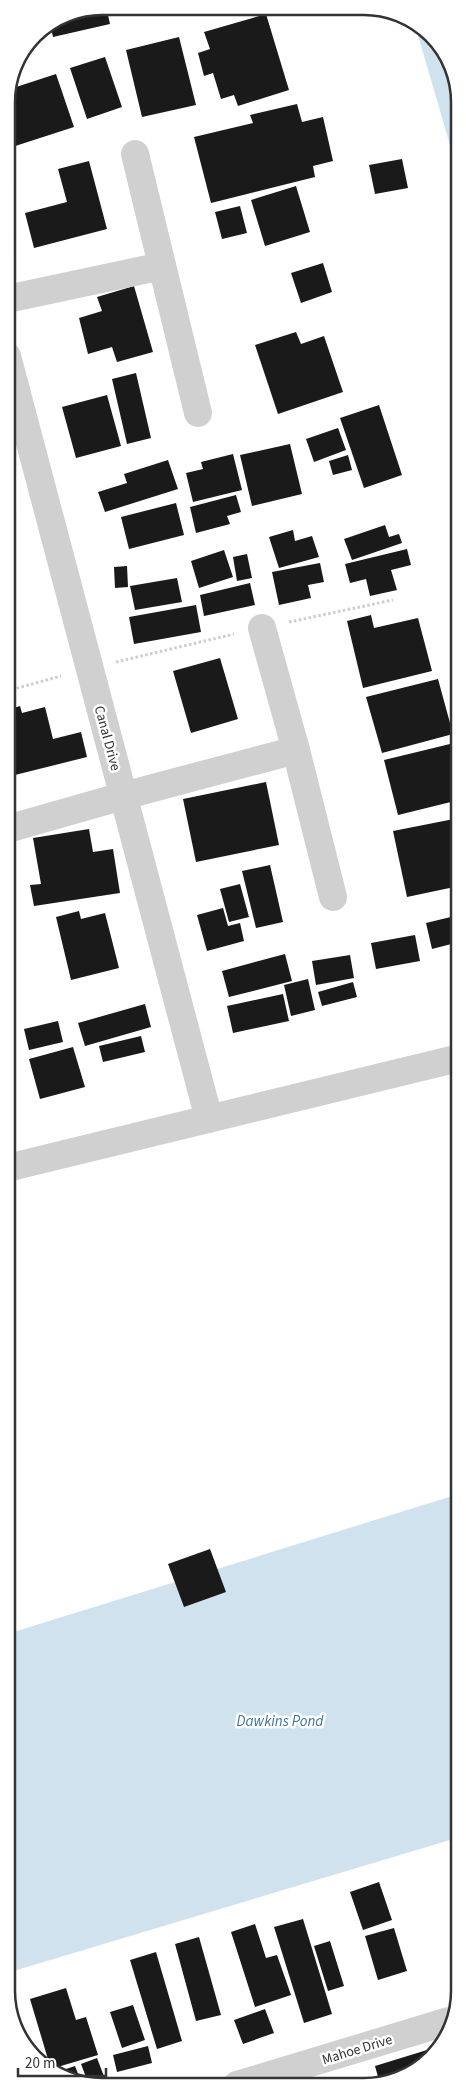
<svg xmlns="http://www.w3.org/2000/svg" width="466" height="2093" font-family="'Source Sans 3',sans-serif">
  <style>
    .water { fill: #cfe2ee }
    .building { fill: #1a1a1a }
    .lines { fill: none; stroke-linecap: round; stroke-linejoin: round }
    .path { stroke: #cdcdcd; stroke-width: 3; stroke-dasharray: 2.5 2.5; stroke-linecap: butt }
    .minor { stroke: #d0d0d0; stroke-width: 28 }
    .labels { text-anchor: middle; stroke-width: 5; stroke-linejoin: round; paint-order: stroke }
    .street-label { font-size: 14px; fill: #333; stroke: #fff }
    .water-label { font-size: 15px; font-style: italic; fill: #3f7597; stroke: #fff }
    .rim { fill: none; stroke: #333; stroke-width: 2.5 }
  </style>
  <rect width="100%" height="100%" fill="#fff"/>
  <path class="water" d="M415,25l17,10 27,54v87z
    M459,1494l1,343 -453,136v-339z"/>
  <path class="building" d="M102,6h4l4,18 -57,13 -3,-13 16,-11z
    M130,6l20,1 -18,5z
    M266,14l23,76 -51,16 -4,-11 -13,4 -8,-26 -9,3 -6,-23 12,-4 -6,-17z
    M179,37l17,68 -54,12 -16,-67z
    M105,57l17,50 -35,12 -17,-51z
    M56,74l18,53 -68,22v-24l9,-4 -9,-24 4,-8z
    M297,104l5,18 21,-5 10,44 -20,5 2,11 -104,26 -17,-66 59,-14 -3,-8z
    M402,159l6,29 -33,6 -6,-29z
    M89,161l18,68 -73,19 -9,-35 42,-11 -9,-33z
    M296,186l14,46 -45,14 -14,-46z
    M240,206l7,27 -25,6 -7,-27z
    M323,263l9,29 -31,11 -10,-30z
    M134,286l19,66 -36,10 -5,-15 -24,7 -9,-36 23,-7 -5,-14z
    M296,332l5,12 23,-8 19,56 -65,22 -23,-69z
    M136,373l15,65 -24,6 -15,-65z
    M107,395l14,51 -45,12 -14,-51z
    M379,405l23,70 -38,13 -24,-70z
    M338,428l8,22 -32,12 -8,-23z
    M290,444l12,50 -50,12 -12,-51z
    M233,454l9,36 -49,12 -7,-29 17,-4 -2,-7z
    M348,455l4,15 -19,5 -4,-14z
    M168,460l10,29 -73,23 -7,-20 29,-9 -3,-9z
    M236,495l5,17 -14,4 3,8 -34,9 -6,-26z
    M176,503l8,32 -55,14 -8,-32z
    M385,525l4,12 10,-3 3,9 -50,17 -8,-21z
    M293,530l2,11 17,-5 7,21 -40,11 -10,-31z
    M407,549l4,16 -20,5 6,20 -27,6 -4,-17 -16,4 -5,-19z
    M224,550l9,27 -34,11 -8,-27z
    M247,554l5,24 -15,3 -4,-24z
    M320,563l4,19 -16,3 3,13 -32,7 -7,-33z
    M127,566l1,21 -13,1 -1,-21z
    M177,578l5,24 -47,8 -5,-24z
    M250,583l5,22 -51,11 -4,-21z
    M196,605l5,27 -67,12 -5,-27z
    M371,615l3,13 44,-10 14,53 -69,17 -16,-67z
    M220,658l18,61 -47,14 -18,-62z
    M438,679l15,55 -71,19 -16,-56z
    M20,706l2,7 23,-6 8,32 28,-7 6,25 -80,20v-67z
    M450,744l9,38v18l-61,15 -14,-55z
    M266,782l13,63 -83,17 -13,-63z
    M459,818v68l-52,11 -14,-66z
    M89,829l4,23 20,-3 7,44 -86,13 -4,-21 11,-1 -8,-46z
    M270,865l13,57 -27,6 -14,-57z
    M240,884l9,33 -20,5 -9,-33z
    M223,908l5,18 12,-3 4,18 -37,10 -10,-36z
    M79,911l2,8 24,-6 14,55 -48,12 -15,-63z
    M459,915v27l-27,7 -6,-26z
    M415,935l5,26 -44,8 -5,-26z
    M285,954l7,27 -63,16 -7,-26z
    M350,955l4,23 -38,7 -4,-24z
    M308,979l7,31 -24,6 -7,-31z
    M353,982l4,15 -35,9 -4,-14z
    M283,994l6,27 -56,12 -6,-27z
    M145,1004l6,23 -66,19 -7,-23z
    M58,1021l5,21 -34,8 -5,-21z
    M141,1036l4,16 -42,10 -4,-16z
    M73,1047l12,40 -45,12 -11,-40z
    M210,1549l16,43 -42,15 -16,-43z
    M379,1882l13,38 -29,10 -13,-38z
    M303,1919l29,95 -28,9 -30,-96z
    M255,1924l11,34 11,-3 14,40 -36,12 -24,-75z
    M394,1928l13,43 -29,9 -13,-44z
    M199,1937l22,78 -25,6 -21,-77z
    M330,1941l14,45 -16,5 -14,-45z
    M156,1952l26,89 -25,8 -27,-89z
    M66,1988l10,32 10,-3 12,38 -44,13 -4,-2 -20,-67z
    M133,2005l12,35 -23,8 -12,-36z
    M265,2009l9,24 -31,11 -9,-24z
    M148,2046l4,17 -35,9 -4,-17z
    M427,2050l2,8 -49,26 -5,-18z
    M97,2058l8,21 -16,6 -8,-21z
    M75,2066l7,18 -22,-13z
    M377,2080v6h-20v-1z"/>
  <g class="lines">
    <path class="path" d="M289,622l104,-22
      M116,662l118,-28
      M7,691l54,-15"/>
    <path class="minor" d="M135,154l63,259
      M7,299l155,-33
      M7,356l202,763
      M262,628l34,122 37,147
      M7,829l116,-33 173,-46
      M7,1168l452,-110
      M237,2085l212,-64"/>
  </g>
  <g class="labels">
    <g class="street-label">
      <text transform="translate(108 738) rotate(75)" y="5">Canal Drive</text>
      <text transform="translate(357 2049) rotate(-17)" y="5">Mahoe Drive</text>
    </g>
    <g class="water-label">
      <text x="280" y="1726">Dawkins Pond</text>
    </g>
  </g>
  <path d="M0 0H466V2093H0ZM102 15H364A87 87 0 0 1 451 102V1991A87 87 0 0 1 364 2078H102A87 87 0 0 1 15 1991V102A87 87 0 0 1 102 15Z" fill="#fff" fill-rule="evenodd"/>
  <path class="rim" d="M102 15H364A87 87 0 0 1 451 102V1991A87 87 0 0 1 364 2078H102A87 87 0 0 1 15 1991V102A87 87 0 0 1 102 15Z"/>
  <path d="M18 2068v8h88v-8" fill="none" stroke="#333333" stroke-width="2.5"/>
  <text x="25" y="2068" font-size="15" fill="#333333" stroke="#ffffff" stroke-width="4" paint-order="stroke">20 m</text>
</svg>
